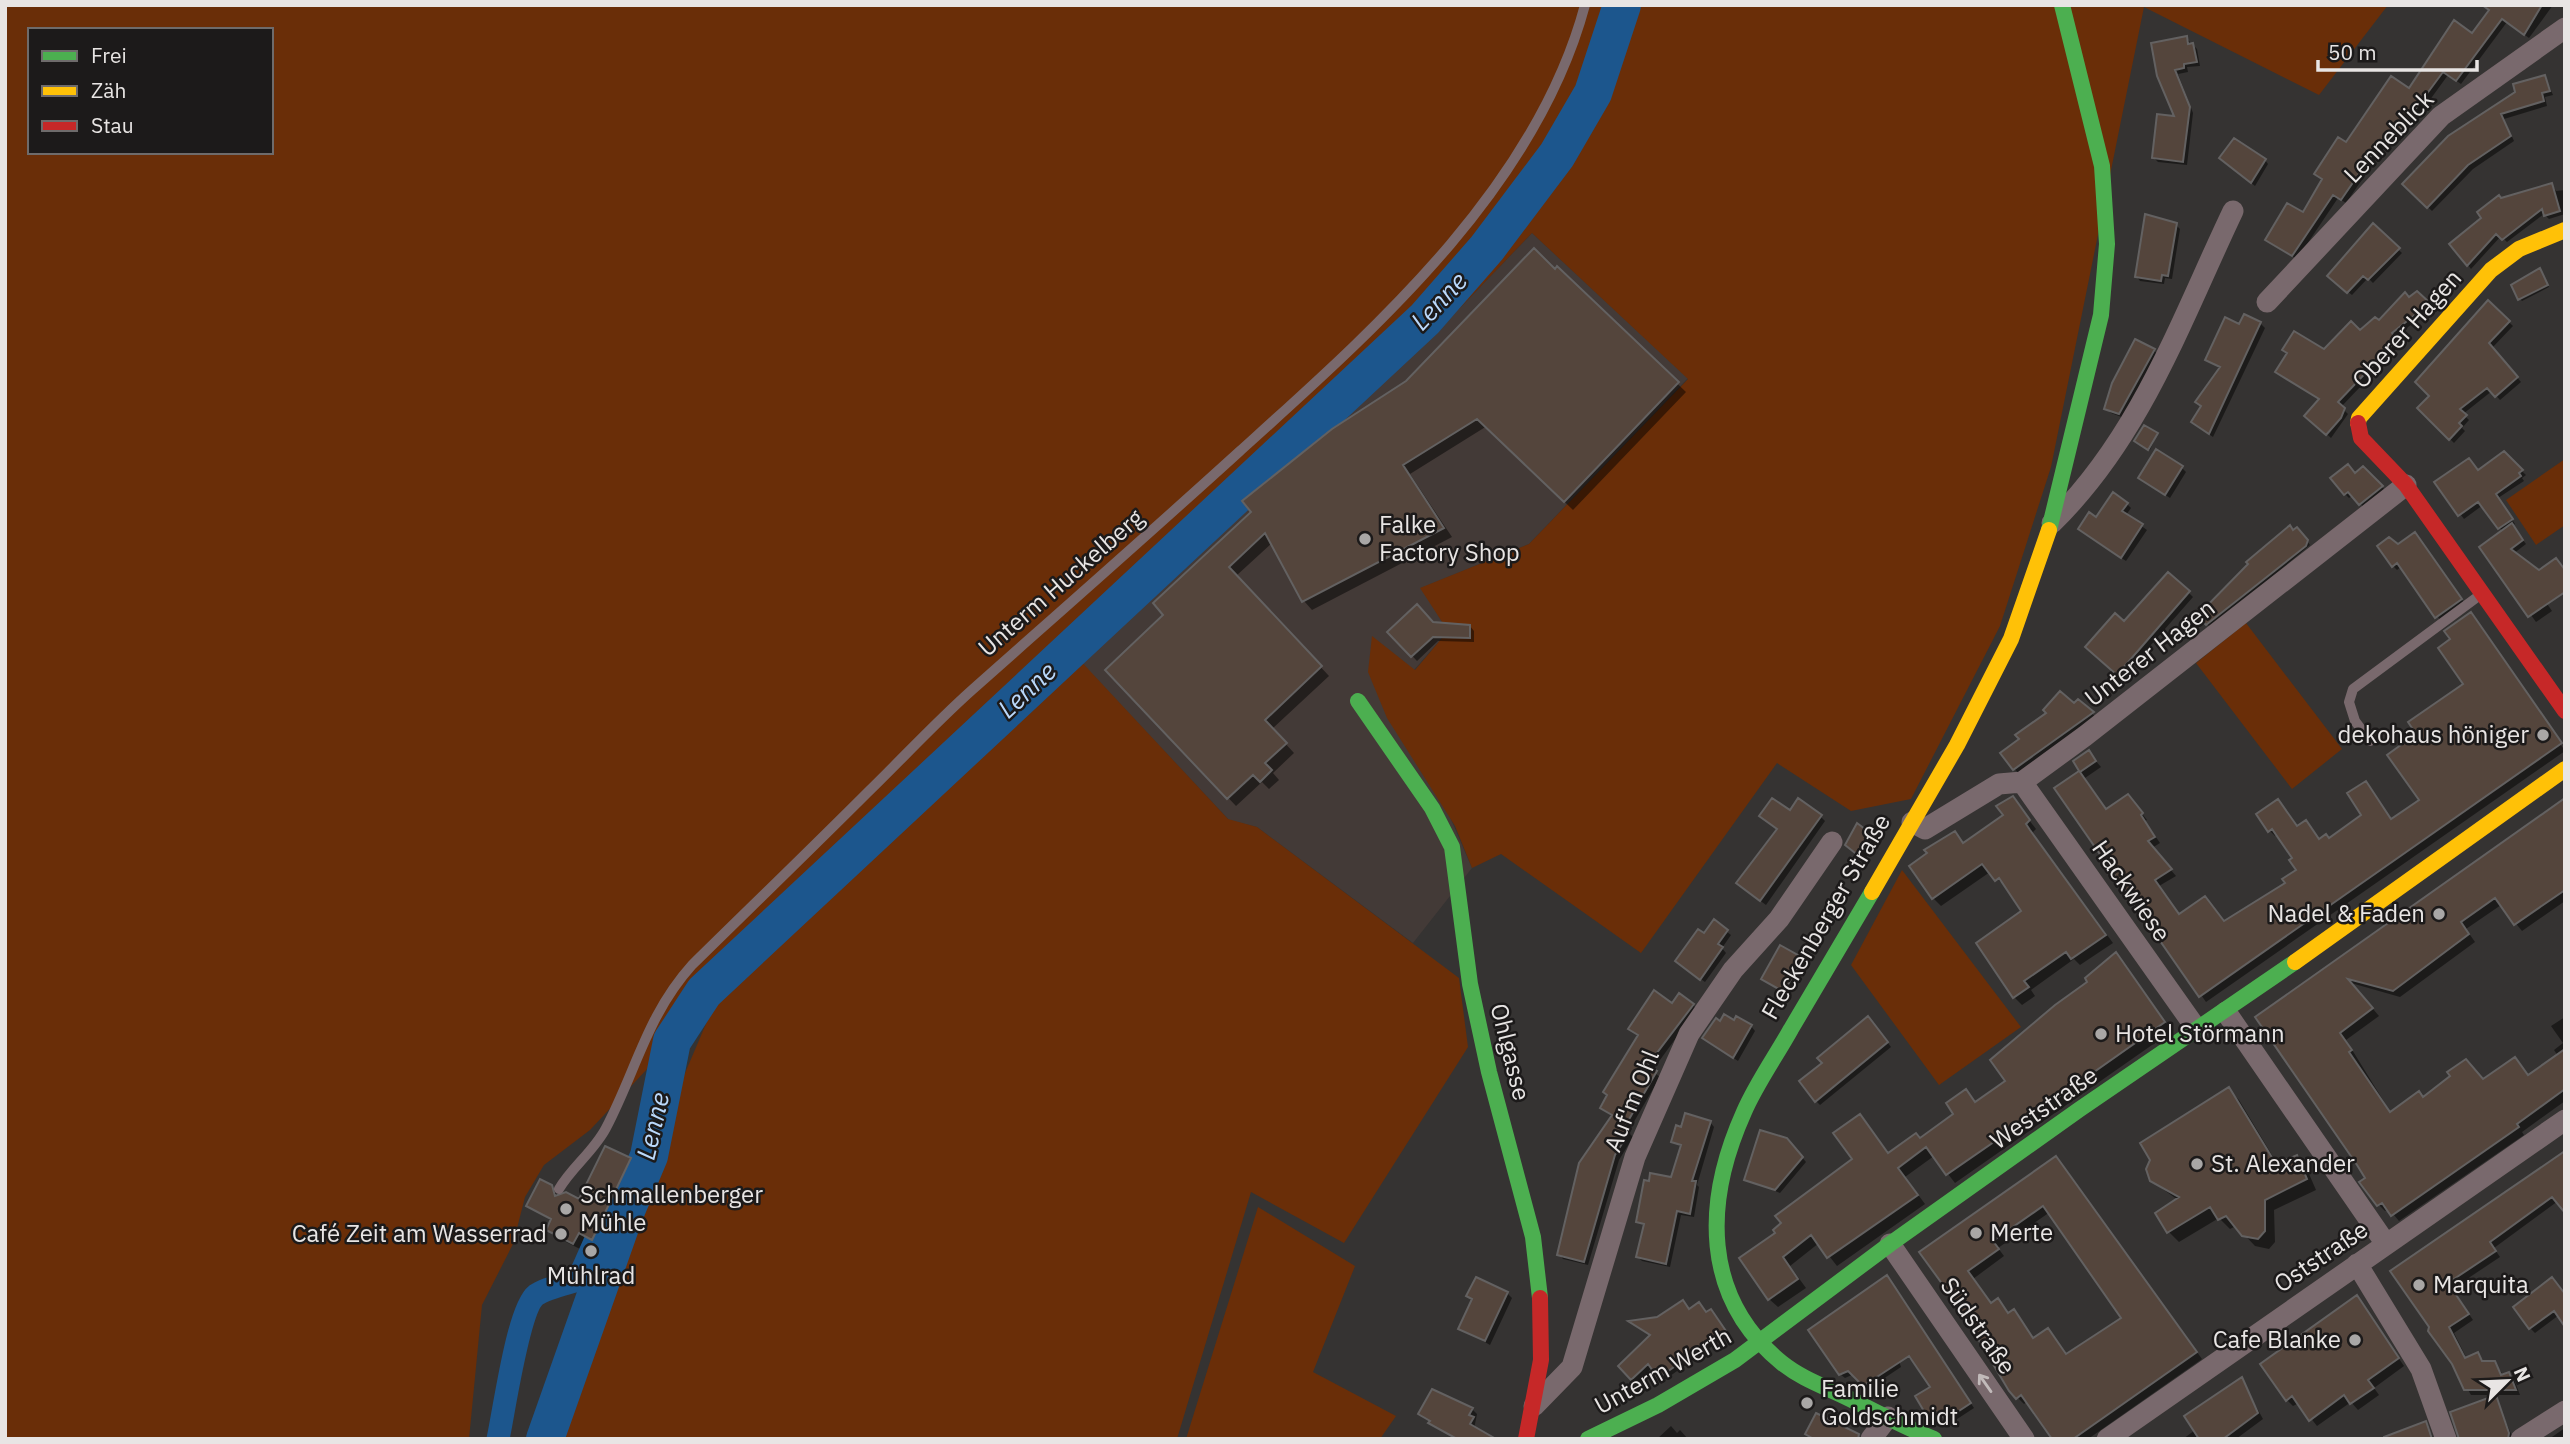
<svg xmlns="http://www.w3.org/2000/svg" width="2570" height="1444" font-family="'IBM Plex Sans',sans-serif">
  <style>
    .built { fill: #433a37 }
    .green { fill: #6a2e08; fill-rule: evenodd }
    .shadow { fill: #0007; fill-rule: evenodd }
    .lines { fill: none; stroke-linecap: round; stroke-linejoin: round }
    .canal { stroke: #1c568d; stroke-width: 23 }
    .river { stroke: #1c568d; stroke-width: 38 }
    .building { fill: #54453c; stroke: #636161; stroke-width: 2; fill-rule: evenodd }
    .lane { stroke: #79696d; stroke-width: 10 }
    .street { stroke: #79696d; stroke-width: 21 }
    .fast { stroke: #4caf50; stroke-width: 16 }
    .slow { stroke: #ffc107; stroke-width: 16 }
    .jam { stroke: #c62828; stroke-width: 16 }
    .oneway { stroke: #c1baba }
    .poi-dot { fill: #a9a7a6; stroke: #1c1a1a; stroke-width: 2.5 }
    .labels { text-anchor: middle; stroke-width: 5; stroke-linejoin: round; paint-order: stroke }
    .street-label { font-size: 24px; fill: #e8e5e4; stroke: #1c1a1a }
    .poi-label { font-size: 24px; fill: #e8e5e4; stroke: #1c1a1a; text-anchor: start }
    .water-label { font-size: 26px; font-style: italic; fill: #bad9fc; stroke: #1c1a1a }
  </style>
  <rect width="100%" height="100%" fill="#353332"/>
  <path class="built" d="M1532,233l156,145 -159,166 -108,44 27,43 -34,39 -42,-33 100,231 -59,75 -156,-116 -28,-7 -153,-163 163,-156 195,-166z"/>
  <path class="green" d="M5,5h2383l-69,90 -175,-88 -93,460 -51,159 -89,173 -60,12 -74,-48 -136,190 -140,-99 -29,14 -17,-42 -68,-108 -19,-46 4,-36 43,34 33,-39 -28,-43 109,-44 159,-165 -156,-146 -98,102 -195,166 -163,155 152,163 29,8 202,151 9,69 -124,196 -93,-51 -74,247h-624l31,-129 136,-319 -130,139 -46,35 -19,32 -12,47 -31,61 -13,134h-464zM30,30h241v122h-241z
    M2565,459v66l-29,20 -30,-45z
    M2246,623l96,126 -50,40 -96,-126z
    M1902,870l119,157 -82,58 -88,-120z
    M1258,1207l97,59 -42,106 83,44 -16,23h-194z"/>
  <path class="shadow" d="M2505,5h48l-24,33 -22,-16 -46,62 -13,-9 -48,66 -8,-5 -46,67 -8,-5 -41,61 -25,-15 31,-29 44,-71z
    M2186,38l11,11 3,17 -13,1 1,5 -10,2 15,39 -6,52 -29,-3 -4,-4 23,-40 -19,-42z
    M2545,76l8,19 -8,2 2,9 -43,13 10,22 -41,28 -41,42 -28,-27z
    M2265,160l3,4 -13,22 -30,-24z
    M2552,185l4,6 9,-1v24l-16,5 -5,-5 -37,28 -6,-6 -30,33 -3,-4 16,-47 17,-19z
    M2176,225l4,4 -8,50 -7,-1 -1,6 -24,-3 -3,-4z
    M2373,226l29,27 -29,30 -5,-5 -16,17 -19,-15z
    M1557,268l129,124 -113,118 -86,-84 -77,48 42,63 -140,73 -8,-9 -32,-58 -36,33 93,100 -57,53 22,24 -21,20 6,7 -10,9 -7,-7 -26,24 -129,-136 300,-287z
    M2542,272l7,15 -27,14 -2,-2z
    M2417,293l16,15 -38,29 5,8 -59,62 7,7 -17,24 -24,-22 13,-16 4,-49 55,-29z
    M2488,302l25,24 -21,22 29,34 -21,18 -8,-9 -29,23 6,6 -7,8 3,3 -11,12 -35,-35 12,-12z
    M2260,323l5,5 -52,109 -16,-11 24,-57 -14,-9 33,-34z
    M2154,350l4,5 -34,63 -13,-5 -5,-5z
    M2157,435l-7,15 -12,-7z
    M2504,454l22,21 -4,3 2,3 -26,17 17,26 -3,2 14,18 -13,10 39,57 -16,11 -54,-75 21,-15 -20,-27 -19,14 -27,-36 41,-11z
    M2182,468l4,4 -16,26 -30,-20z
    M2363,468l23,23 -22,17 -11,-13 -4,3 -4,-4 10,-19z
    M2127,504l4,4 -5,7 21,15 -21,31 -42,-28 12,-13z
    M2294,532l7,1 9,12 -99,83 -12,-12z
    M2415,534l50,70 -24,17 -40,-54 -4,3 -4,-4 5,-20z
    M2188,592l5,5 -71,81 -34,-31 36,-23z
    M2476,620l89,131 -359,251 -149,-214 25,-17 -7,-10 13,-9 13,15 -16,11 22,32 21,-14 19,24 -2,1 15,22 -8,5 24,28 -17,10 21,30 45,7 62,-40 12,-13 -4,-11 -17,-25 -3,2 -5,-5 8,-30 20,26 13,1 9,13 9,-1 34,-24 3,-33 26,37 29,-20 -2,-65 46,-51z
    M1432,623l38,3 4,5v11l-36,-1 -21,20 -27,-29z
    M2078,701l19,17 -78,55 -5,-4z
    M2012,798l24,31 -3,3 5,9 75,102 -33,22 -6,-6 -43,31 4,6 -13,9 -8,-8 10,-86 -17,-23 -17,-16 -49,34 -8,-8 22,-65 10,11 40,-28z
    M2565,798v103l-43,30 -21,-26 -35,24 9,13 -75,55 -49,-14 28,33 -33,24 45,73 33,-15 60,-17 31,-22 14,18 29,-21 -4,-6 9,-7 -12,-17 14,-9v84l-43,31 2,3 -125,86 -10,-12 -4,2 -6,-6 -12,-26 -109,-162z
    M1790,812l31,5 4,4 -59,84 -23,-17z
    M1873,837l4,5 -12,17 -13,-10z
    M1714,922l17,13 -9,13 4,5 -21,29 -24,-17z
    M1781,948l25,16 -18,31 -25,-16z
    M2116,954l56,77 -217,152 -21,-27 -29,21 20,27 -88,62 -18,-23 -29,23 16,22 -28,19 -9,-8 9,-66 76,-74 6,-43 30,38 31,-14 35,-26 10,-23 11,12 31,-22z
    M1673,1005h20l4,4 -45,62 8,6 -32,55 5,5 -14,23 -31,105 -25,-6 -4,-5 55,-138 25,-80 -8,-7z
    M1873,1023l18,24 -71,58 -4,-4z
    M1751,1026l4,5 -17,30 -34,-23z
    M2229,1090l10,10 39,65 18,-8 10,10 10,23 -42,20 1,32 -6,7 -14,-3 -19,-20 -6,3 -11,-11 -40,24 -10,-10 9,-32 -25,-18z
    M1710,1122l4,5 -17,58 2,2 -5,30 -13,-2 -11,52 -28,-6 -4,-4 7,-31 -7,-5 34,-42 10,-32 -9,-6 9,-12z
    M1791,1144l15,18 -26,31 -34,-14z
    M2565,1152l-7,49 -64,47 6,9 -48,32 21,31 -19,13 13,26 11,-5 7,9 9,-1 10,14 4,-2 6,5 6,16h-49l-40,-69 -38,-55z
    M630,1160l6,6 -38,78 -13,-6 -5,11 -26,-13 -6,-6 4,-9 -24,-15 23,-19 8,10 21,4z
    M2062,1165l140,194 -114,80h-34l-26,-38 -4,3 -14,-14 -9,-20 -79,-118zM2050,1212l73,107 -56,37 -20,-26 -13,9 -21,-28 -4,3 -17,-10 -19,-25 31,-23 -6,-8z
    M1887,1277l87,131 -23,15 -19,-36 -20,-26 -19,-18 8,24 -33,22 -14,-15 -9,4 -5,-4z
    M2552,1279l7,36 -24,18 -5,-5z
    M1507,1293l5,5 -22,47 -30,-17 13,-27 -4,-5z
    M2357,1297l47,69 -30,22 5,7 -21,15 -7,-8 -34,24 -18,-23 -6,3 -6,-6z
    M1690,1311l24,4 14,20 -65,46 -11,-13 -16,15 -16,-17z
    M2241,1379l22,40 -27,20h-53l12,-9z
    M1432,1391l40,18 5,5 -3,15 13,10h-31l-32,-21 -4,-4z
    M2495,1397l17,39 -6,3z
    M2425,1423l9,16h-32z
    M1671,1426l6,7 3,-3 8,9h-31z
    M2565,1428v11h-16z"/>
  <g class="lines">
    <path class="canal" d="M498,1439c6,-27 20,-130 38,-144 10,-7 29,-11 42,-15l23,-52 24,-15"/>
    <path class="river" d="M545,1439l80,-226 24,-57 23,-115 32,-49 721,-673 62,-71 70,-93 36,-62 29,-88"/>
  </g>
  <path class="building" d="M2482,5h60l-18,30 -22,-16 -46,62 -13,-9 -49,66 -7,-5 -46,67 -8,-5 -41,61 -27,-16 22,-37 16,9 19,-33 -8,-5 24,-37 8,5 45,-66 18,12 45,-68 18,13 17,-23z
    M2187,36l1,8 5,-1 4,19 -13,2v4l-9,2 15,37 -7,55 -31,-4 5,-44 17,2 -17,-40 -6,-33z
    M2545,75l5,16 -8,2 2,8 -43,13 10,22 -43,29 -41,43 -25,-24 46,-48 67,-44 -2,-8z
    M2234,138l32,21 -15,24 -32,-25z
    M2552,183l8,28 -16,5 -2,-7 -40,31 -6,-6 -29,32 -18,-22 32,-26 -4,-6 22,-17 2,3z
    M2145,214l32,9 -9,53 -6,-1 -1,6 -26,-4z
    M2373,223l27,25 -32,32 -5,-4 -16,17 -20,-17z
    M1534,248l21,21 2,-3 122,116 -115,120 -87,-83 -74,46 41,63 -142,74 -37,-69 -36,34 93,99 -57,54 22,23 -22,20 7,7 -12,12 -7,-7 -26,24 -122,-129 58,-55 -10,-12 98,-91 -9,-11 90,-72 74,-48z
    M2540,268l8,17 -30,15 -7,-15z
    M2417,291l13,12 -38,30 5,7 -59,62 7,6 -4,10 -15,17 -22,-19 15,-17 -44,-27 12,-19 -5,-3 12,-19 30,18 27,-28 9,9 15,-13 4,3 26,-28 4,5z
    M2488,300l22,21 -21,22 29,34 -23,20 -8,-9 -27,21 7,6 -8,8 3,3 -13,14 -32,-32 12,-12 -14,-14z
    M2244,314l17,8 -52,112 -18,-12 10,-16 -6,-4 25,-35 -15,-7 20,-43 14,7z
    M2135,339l20,10 -36,65 -15,-5 8,-26z
    M2144,425l14,8 -10,17 -14,-9z
    M2156,449l27,17 -18,29 -27,-17z
    M2504,451l19,19 -4,3 2,3 -25,18 17,25 -15,10 -20,-27 -20,14 -24,-34 35,-24 9,12z
    M2348,464l7,9 8,-7 20,20 -24,19 -11,-13 -4,3 -14,-17z
    M2113,492l15,11 -6,8 21,13 -22,34 -43,-29 11,-17 7,5z
    M2512,523l11,17 -12,9 28,21 17,-12 9,12v22l-37,25 -49,-70z
    M2290,525l3,5 4,-3 11,13 -2,6 -100,79 -9,-9 51,-52 -2,-2z
    M2415,532l47,67 -27,19 -38,-55 -5,4 -15,-21 12,-9 9,7z
    M2168,572l22,19 -73,84 -32,-28 30,-34 9,8z
    M1417,604l16,18 37,3v13l-37,-1 -22,20 -24,-25z
    M2471,612l91,131 -363,254 -145,-209 25,-17 -6,-10 16,-11 7,11 -16,11 26,37 22,-15 15,19 -2,2 14,22 -7,4 24,28 -17,11 24,34 26,-18 19,25 61,-38 -3,-4 14,-9 -7,-10 3,-2 -20,-29 -4,3 -12,-18 22,-15 19,27 9,-6 13,19 7,-5 3,4 32,-23 -14,-22 19,-12 25,38 28,-19 -32,-45 29,-21 -8,-12 55,-38 -25,-36 12,-9 -6,-8z
    M2060,691l14,12 4,-4 16,13 -81,58 -13,-17 19,-14 -4,-4 31,-22 -3,-3z
    M2013,796l17,24 -4,4 4,6 76,105 -35,24 -5,-7 -42,29 5,6 -16,11 -37,-55 45,-32 -22,-33 -4,3 -13,-17 -50,35 -23,-33 18,-13 -3,-3 31,-19 8,12 40,-28 -7,-9z
    M1772,798l18,12 8,-12 24,17 -62,86 -24,-18 41,-54 -18,-13z
    M2565,798v92l-51,35 -19,-27 -34,24 8,12 -76,57 -45,-12 25,29 -33,25 12,17 -3,2 41,60 29,-21 4,6 27,-21 -3,-4 19,-13 17,20 32,-22 13,18 37,-26v40l-48,35 2,3 -128,89 -9,-13 -5,3 -18,-24 6,-4 -8,-13 -102,-148z
    M1857,823l17,13 -15,20 -14,-11z
    M1714,919l14,11 -10,14 5,3 -23,33 -25,-19 23,-32 6,4z
    M1780,945l23,13 -19,34 -23,-13z
    M2116,952l49,70 -108,76 -2,-3 -27,19 2,3 -84,58 -20,-28 -28,21 20,27 -91,63 -16,-23 -28,22 15,22 -30,21 -29,-42 36,-25 -2,-3 8,-7 -6,-7 77,-57 -19,-26 27,-19 28,39 28,-20 4,5 33,-24 -7,-11 20,-14 9,13 30,-21 -15,-21 65,-55 32,-23 -2,-4z
    M1654,990l18,13 7,-10 15,11 -47,62 10,5 -33,57 6,3 -15,24 -31,107 -27,-7 22,-92 33,-48 -12,-7 7,-13 -4,-3 35,-57 -10,-6z
    M1724,1014l10,6 2,-4 16,9 -19,33 -31,-20 14,-20 4,3z
    M1868,1016l20,26 -73,60 -16,-21 23,-18 -5,-5z
    M2229,1087l47,77 21,-9 10,24 -42,21v31l-7,8 -16,-3 -16,-20 -8,4 -8,-13 -43,26 -12,-20 24,-16 -29,-16 -4,-12 4,-9 -10,-17z
    M1685,1113l26,8 -19,60h4l-6,33 -13,-3 -11,53 -30,-7 8,-33 -8,-2 8,-42 5,1 1,-8 21,4 10,-32 -10,-3 5,-17 5,2z
    M1760,1130l27,8 16,19 -28,33 -31,-10z
    M605,1146l26,12 -39,82 -13,-7 -6,11 -27,-14 5,-11 -25,-13 14,-27 12,6 3,11 11,-4 13,7z
    M2565,1151v62l-13,-16 -62,45 6,9 -48,32 21,31 -20,13 16,31 13,-6 4,9h13l6,14 8,-3 7,18h-52l-12,-26 -24,-33 1,-4 -39,-56z
    M2056,1156l141,196 -124,87h-21l-31,-44 -5,4 -7,-8 -50,-84 -40,-55zM2043,1206l78,112 -55,36 -18,-26 -15,10 -19,-29 -6,4 -10,-15 -7,5 -23,-32 31,-22 -6,-8z
    M1887,1275l84,128 -26,17 -5,-9 -12,7 -13,-22 15,-9 -21,-31 -46,30 -15,-15 -9,4 -31,-45z
    M1476,1277l32,15 -23,49 -27,-12 14,-30 -6,-3z
    M2552,1277l13,17v33l-11,-16 -25,18 -16,-22z
    M2357,1295l42,63 -31,22 6,8 -24,16 -6,-9 -35,26 -17,-25 -6,5 -26,-37z
    M1683,1300l6,9 10,-7 7,10 5,-3 15,22 -68,47 -10,-14 -17,16 -13,-14 32,-31 -22,-14 29,-4z
    M2242,1377l16,36 -35,26h-24l-15,-23z
    M1432,1389l41,19 -4,7 5,2 -4,7 26,15h-39l-29,-16 2,-2 -12,-7z
    M2496,1395l13,38 -1,6h-49l-9,-27z
    M1816,1413l43,21 -1,5h-44l-9,-5z
    M2426,1421l6,18h-48v-2z"/>
  <g class="lines">
    <path class="lane" d="M2370,741l-15,-20 -6,-19 4,-13 127,-94
      M559,1189c13,-22 35,-38 47,-61 30,-57 41,-113 86,-163 58,-57 117,-114 175,-172 35,-34 68,-70 105,-103 89,-79 179,-158 268,-239 135,-122 296,-263 345,-446"/>
    <path class="street" d="M2267,302l174,-186 124,-88
      M2052,523c89,-87 129,-203 181,-312
      M2022,782l176,249
      M1912,822l13,7 74,-45 23,-2 63,-46 321,-251
      M2226,1012l160,232
      M1890,1244l134,195
      M2357,1264l64,105 25,70
      M1534,1406l38,-39 63,-210 54,-123 44,-64 46,-51 53,-77
      M1871,1439l17,-22
      M2107,1439l458,-319
      M2521,1439l44,-28"/>
    <path class="fast" d="M2049,530l52,-215 6,-71 -5,-78 -40,-161
      M1358,701l74,107 20,39 18,137 19,88 44,165 7,61
      M1872,892c-27,46 -54,91 -81,137 -15,27 -35,55 -47,83 -40,89 -43,185 38,251 20,16 44,24 66,35 28,14 56,29 86,41
      M1588,1439l70,-34 77,-45 155,-116 190,-135 215,-147"/>
    <path class="slow" d="M2358,423l1,-5 132,-148 28,-21 46,-19
      M1872,892l85,-147 54,-106 38,-109
      M2295,962l270,-193"/>
    <path class="jam" d="M2358,423l3,15 45,47 159,226
      M1526,1439l15,-79 -1,-62"/>
  </g>
  <defs><path id="oneway-shaft" d="M-6 0H5M1.5-3L5.5 0L1.5 3" fill="none" stroke-width="1.6" stroke-linecap="round" stroke-linejoin="round" transform="scale(1.75)"/></defs>
  <use class="oneway" href="#oneway-shaft" transform="translate(1985 1383) rotate(-125)"/>
  <g class="poi-dot">
    <circle cx="1365" cy="539" r="7"/>
    <circle cx="2543" cy="735" r="7"/>
    <circle cx="2439" cy="914" r="7"/>
    <circle cx="2101" cy="1034" r="7"/>
    <circle cx="2197" cy="1164" r="7"/>
    <circle cx="566" cy="1209" r="7"/>
    <circle cx="1976" cy="1233" r="7"/>
    <circle cx="561" cy="1234" r="7"/>
    <circle cx="591" cy="1251" r="7"/>
    <circle cx="2419" cy="1285" r="7"/>
    <circle cx="2355" cy="1340" r="7"/>
    <circle cx="1807" cy="1403" r="7"/>
  </g>
  <g class="labels">
    <g class="street-label">
      <text transform="translate(2389 137) rotate(-46)" y="8">Lenneblick</text>
      <text transform="translate(2407 329) rotate(-48)" y="8">Oberer Hagen</text>
      <text transform="translate(1061 583) rotate(-41)" y="8">Unterm Huckelberg</text>
      <text transform="translate(2150 653) rotate(-38)" y="8">Unterer Hagen</text>
      <text transform="translate(2131 891) rotate(55)" y="8">Hackwiese</text>
      <text transform="translate(1826 917) rotate(-60)" y="8">Fleckenberger Straße</text>
      <text transform="translate(1510 1052) rotate(76)" y="8">Ohlgasse</text>
      <text transform="translate(1632 1101) rotate(-68)" y="8">Auf'm Ohl</text>
      <text transform="translate(2044 1108) rotate(-35)" y="8">Weststraße</text>
      <text transform="translate(2321 1257) rotate(-34)" y="8">Oststraße</text>
      <text transform="translate(1978 1326) rotate(55)" y="8">Südstraße</text>
      <text transform="translate(1663 1371) rotate(-29)" y="8">Unterm Werth</text>
    </g>
    <g class="poi-label">
      <text x="1379" y="533">Falke<tspan x="1379" dy="28">Factory Shop</tspan></text>
      <text x="2529" y="743" text-anchor="end">dekohaus höniger</text>
      <text x="2425" y="922" text-anchor="end">Nadel &amp; Faden</text>
      <text x="2115" y="1042">Hotel Störmann</text>
      <text x="2211" y="1172">St. Alexander</text>
      <text x="580" y="1203">Schmallenberger<tspan x="580" dy="28">Mühle</tspan></text>
      <text x="1990" y="1241">Merte</text>
      <text x="547" y="1242" text-anchor="end">Café Zeit am Wasserrad</text>
      <text x="591" y="1284" text-anchor="middle">Mühlrad</text>
      <text x="2433" y="1293">Marquita</text>
      <text x="2341" y="1348" text-anchor="end">Cafe Blanke</text>
      <text x="1821" y="1397">Familie<tspan x="1821" dy="28">Goldschmidt</tspan></text>
    </g>
    <g class="water-label">
      <text transform="translate(1439 301) rotate(-47)" y="9">Lenne</text>
      <text transform="translate(1027 690) rotate(-43)" y="9">Lenne</text>
      <text transform="translate(653 1126) rotate(-77)" y="9">Lenne</text>
    </g>
  </g>
  <rect width="2570" height="1444" fill="none" stroke="#e8e5e4" stroke-width="14"/>
  <rect x="28" y="28" width="245" height="126" fill="#1c1a1a" stroke="#6e6b6b" stroke-width="2"/>
  <rect x="42" y="51" width="35" height="10" fill="#4caf50" stroke="#6e6b6b" stroke-width="2"/>
  <text x="91" y="63" font-size="21" fill="#e8e5e4">Frei</text>
  <rect x="42" y="86" width="35" height="10" fill="#ffc107" stroke="#6e6b6b" stroke-width="2"/>
  <text x="91" y="98" font-size="21" fill="#e8e5e4">Zäh</text>
  <rect x="42" y="121" width="35" height="10" fill="#c62828" stroke="#6e6b6b" stroke-width="2"/>
  <text x="91" y="133" font-size="21" fill="#e8e5e4">Stau</text>
  <g transform="translate(2507 1381) rotate(66)" stroke="#1c1a1a" stroke-width="5" paint-order="stroke">
  <path d="M0-5L12 26L0 18L-12 26Z" fill="#e8e5e4"/>
  <text y="-10" font-size="19" font-weight="bold" text-anchor="middle" fill="#e8e5e4">N</text>
  </g>
  <path d="M2318 60v10h159v-10" fill="none" stroke="#e8e5e4" stroke-width="3.5"/>
  <text x="2328" y="60" font-size="21" fill="#e8e5e4" stroke="#1c1a1a" stroke-width="5" paint-order="stroke">50 m</text>
</svg>
